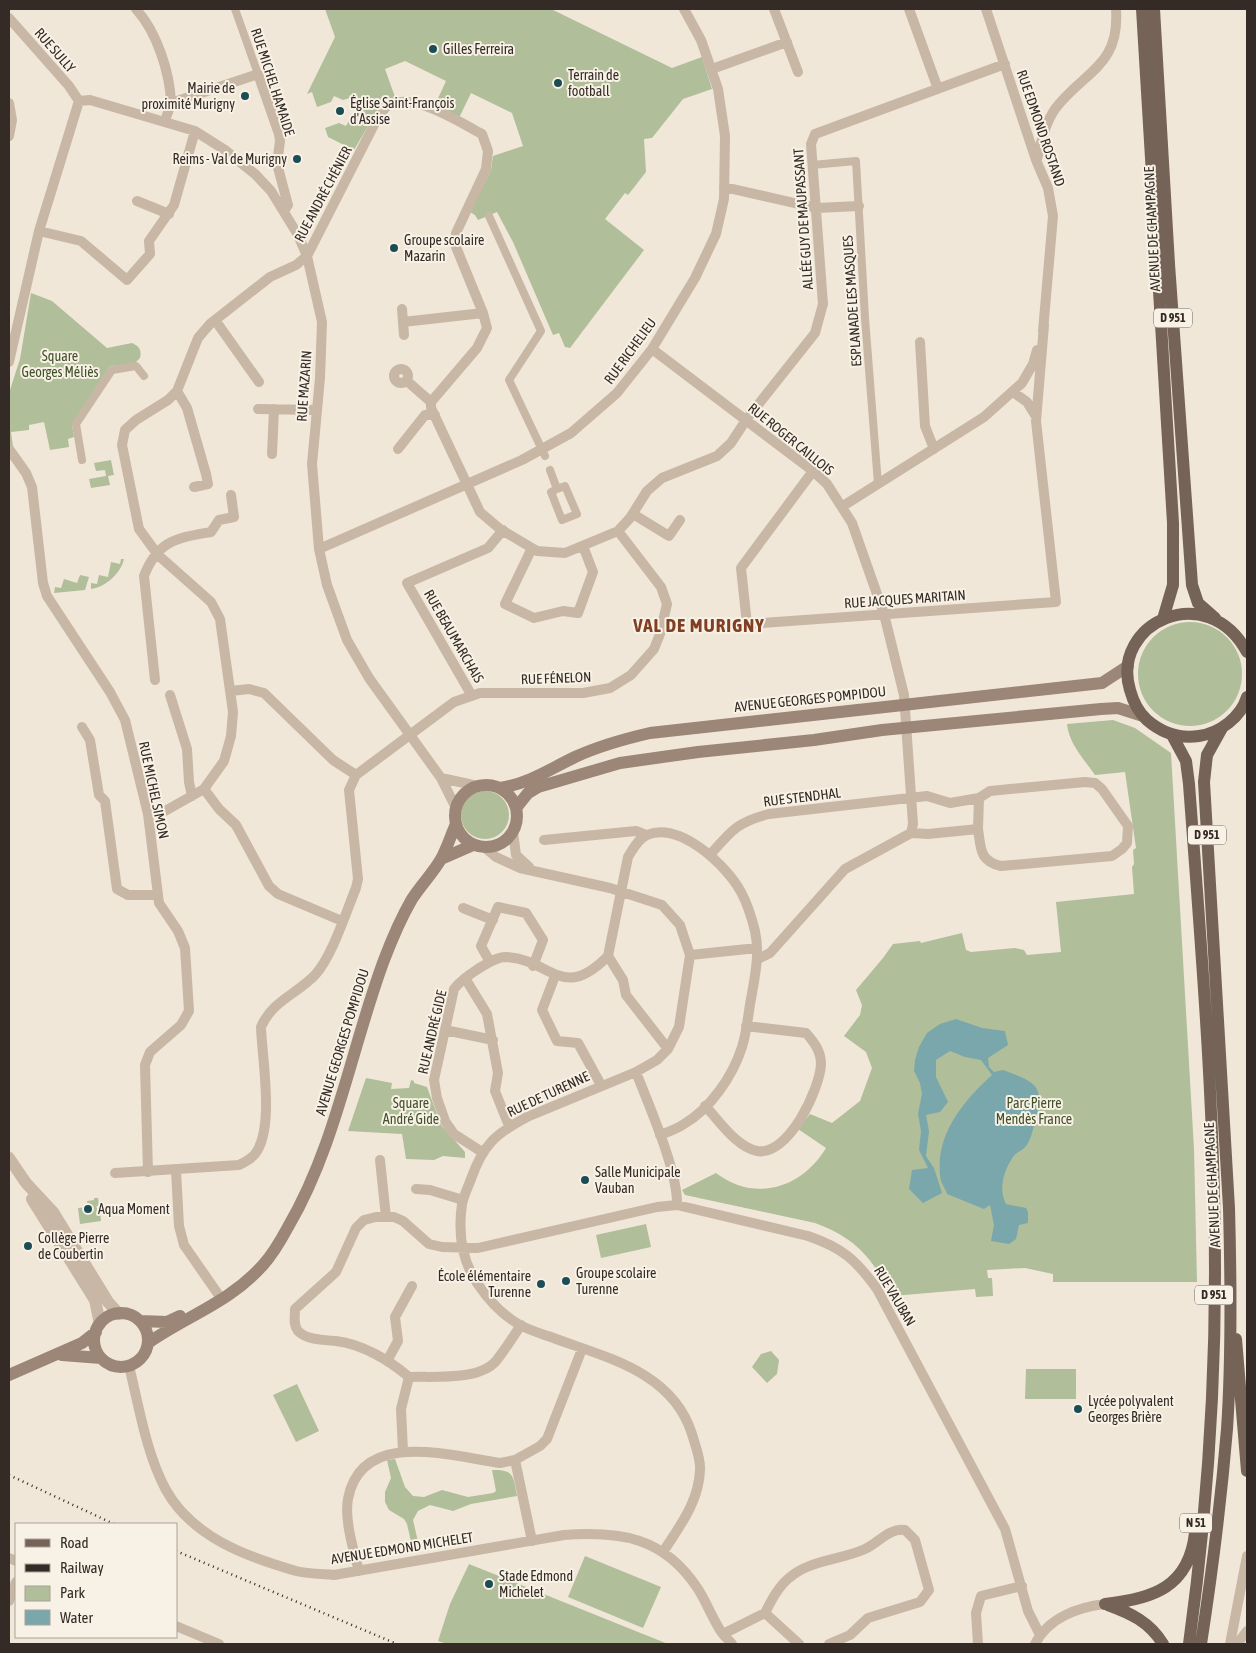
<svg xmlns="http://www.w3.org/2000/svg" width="1256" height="1653" font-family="'Asap Condensed',sans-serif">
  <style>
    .green { fill: #b0be99 }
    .water { fill: #79a7ac }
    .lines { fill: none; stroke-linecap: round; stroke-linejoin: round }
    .pedestrian { stroke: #c8b7a5; stroke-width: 8 }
    .minor { stroke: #c8b7a5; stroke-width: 10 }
    .tertiary { stroke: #c8b7a5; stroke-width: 12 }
    .secondary { stroke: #9b8677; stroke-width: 12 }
    .primary { stroke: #756358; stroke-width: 12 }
    .rail { stroke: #342b26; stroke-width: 2.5; stroke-dasharray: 1 4; stroke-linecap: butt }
    .poi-dot { fill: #1d4d54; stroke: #f8f1e5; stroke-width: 2 }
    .labels { text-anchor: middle; stroke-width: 4; stroke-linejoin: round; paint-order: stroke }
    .shield { fill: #f8f1e5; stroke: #6f665f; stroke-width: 1 }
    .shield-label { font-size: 12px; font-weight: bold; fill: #342b26 }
    .poi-label { font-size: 14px; fill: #342b26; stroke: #f8f1e5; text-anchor: start }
    .street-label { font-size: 14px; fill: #342b26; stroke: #f8f1e5 }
    .park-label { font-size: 14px; fill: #41512b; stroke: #f8f1e5 }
    .district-label { font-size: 19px; font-weight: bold; letter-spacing: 1px; fill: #803e22; stroke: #f8f1e5 }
  </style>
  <rect width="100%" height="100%" fill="#f0e7d9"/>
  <path class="green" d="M325,9h226l121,59 30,-11 10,32 -29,10 -31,39 -8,1 2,33 -18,23 -3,-2 -20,26 39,31 -74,98 -5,-1 -6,-14 -6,2 -40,-93 -16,-30 -19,8 -3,-5 -5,-3 21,-42 2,-14 30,-10 -11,-33 -41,-20 -12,25 -24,-13 11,-24 -41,-20 -20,8 10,28 -16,10 -25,43 -26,-13 -3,-9 14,-5 7,3 4,-7 12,-4 -6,-19 -13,4 -9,-4 -3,6 -14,5 -5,-15 -5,2 28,-57z
    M31,293l21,8 55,47 25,-5c7,3 10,7 8,15l-6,6 -24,2 -38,58 2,13 -6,2 1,8 -19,3 -6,-28 -15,3v5l-18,2 2,15 -4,-4v-50l11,-34z
    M111,460l3,15 -6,1 2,9 -19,3 -2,-9 17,-3 -1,-6 -9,1 -2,-8z
    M121,559h3c-3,14 -18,28 -33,30v-6l6,1 2,-9 9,2 3,-15 9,2z
    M80,575l9,2 -4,13 -31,3 1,-6 6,1 3,-9 13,4z
    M1138 674a52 52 0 1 1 104 0a52 52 0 1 1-104 0Z
    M1113,720l22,8 36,25 23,396 3,133h-144v-8l-28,-6 -38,2 1,8h4l1,18 -17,1 -1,-8 -83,7c-20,-38 -36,-58 -77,-73l-130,-28 -3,-5 34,-17c39,30 86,15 110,-25l-28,-19 12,-15 22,9 28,-22 12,-33 -6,-16 -22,-16 16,-21 2,-10 -6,-15 27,-32 10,-14 27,-3 1,2 41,-10 4,17 5,2 44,-4 9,2 3,5 34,-3 -5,-50 78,-8 -2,-27 2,-3 -1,-14 3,-2 -11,-76 -30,3c-11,-16 -26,-31 -28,-51z
    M461 815a24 24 0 1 1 48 0a24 24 0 1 1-48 0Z
    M366,1078l26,5 -1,6 18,-1 2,-8 3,1v2l13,4 14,38 24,27v6l-22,-2 -9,4 -28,-1 -4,-25 -54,-3z
    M94,1198h4l1,7 -3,2 4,4 1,10 -21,3 -2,-16 10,-1 -1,-6 7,-1z
    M646,1224l5,23 -50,11 -5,-23z
    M771,1351l8,9 -2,14 -10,9 -15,-16 9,-13z
    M1026,1369h50v30h-51z
    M297,1384l22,47 -23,11 -23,-47z
    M395,1459l10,28 8,9 11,1 18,-7 26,7 25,-4 3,-2 -4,-21c23,-1 21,7 25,26l-46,8 -18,7 -23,-6 -12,6 -5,9 6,26h-7l-5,-22 -3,-5 -15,-9 -4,-8v-10l6,-14 -4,-18z
    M585,1556l76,31 -18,41 -75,-31z
    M469,1564l199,80h-221l-9,-3 12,-37z"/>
  <path class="water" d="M956,1019l26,9 23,3 3,14 -20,13 1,9 5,5 9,-2c32,12 43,15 32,51 -2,8 -4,20 -10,26 -3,4 -9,5 -12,10 -9,13 -15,32 -7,47l20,4 2,4v11l-9,2 -3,14 -7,5 -18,-3 3,-16 -4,-20 -6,4 -37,-15c-2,-7 -7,-11 -7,-20 -4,-40 24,-74 52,-99l-11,-15 -16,-3 -15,-6 -14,9v17l12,25 -8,10 -14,3 3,16 -3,25 8,12 8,25 -19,10 -14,-14 3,-19 16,-2 -9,-18 2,-19 -3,-17 4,-20 -2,-11 -6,-12 1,-11 4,-13 8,-14 13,-9z"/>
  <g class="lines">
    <path class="pedestrian" d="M235,9l23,65
      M812,165l44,-4 9,157 13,166
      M489,216l52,115 -32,49 36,76
      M82,460l-6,-36 36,-54 24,-4 8,10
      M550,470l7,19 8,-3 12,28 -15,6 -11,-28 6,-3"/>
    <path class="minor" d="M136,9c21,23 34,64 35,94
      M774,9l24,63
      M909,9l29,80
      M986,9l50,151 12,28 5,28 -10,115
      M9,18l60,68 10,15
      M712,69l75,-27
      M79,101l11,-1 105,31 30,19 30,24 16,17 27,44 9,21 15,66 -2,56 -8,86 7,85 8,36 20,55 22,38 72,100 15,30
      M9,103l3,17 -3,16
      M165,121l6,-18 87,-29 21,60 1,7 -3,23 11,41 -4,6
      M1037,159c4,-17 8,-35 18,-50 29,-38 65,-42 61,-100
      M724,187l92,21 43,-2
      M137,201l32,13
      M39,231l42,10 46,39 23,-26 -1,-13 25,-36 21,-74
      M402,309l1,13
      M215,320l44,62
      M404,335l-1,-13 80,-9
      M920,342l5,84 9,23
      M652,349l161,122 14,13 25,39 32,91 20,81 9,129 -2,9 -66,36 -75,84 -12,6
      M9,362l30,-131 40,-130
      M394 376a7 7 0 1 1 14 0a7 7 0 1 1-14 0Z
      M407,381l24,21
      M177,391l10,17 19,66 2,10 -14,3
      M1013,392l14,10 8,13
      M258,409l59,1
      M9,449l17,24 6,14 11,96 4,13 63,96 15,28 23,94 11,89 19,28 7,17 4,63 -8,14 -31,27 -5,13 3,107
      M398,449l27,-34h10
      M272,454l2,-45
      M813,471l-72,97 6,56 309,-22 -20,-181 8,-96
      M843,506l141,-89 38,-34 11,-19 4,-14
      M633,514l36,22 11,-16
      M532,548l-27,56 29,14 29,-7 15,2 15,-41 -10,-26
      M319,549l203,-89 49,-27 46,-40 35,-44 43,-71 21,-44 8,-35 1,-63 -7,-47 -17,-49 -17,-31
      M155,680l-11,-104c14,-36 33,-38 67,-44l8,-12 15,-3 -3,-22
      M231,691l18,-2 15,4 69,67 23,15
      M170,695l17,54 2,33 3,14
      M472,696l-65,-113 81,-35 15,-18
      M82,727l8,13 9,55 6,6 12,88 11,6h29
      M441,778l37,8
      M204,789l15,20 17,16 33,61 9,8 64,27
      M148,814l17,-3 39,-22 20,-28 7,-25 2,-24 -13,-93 -9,-17 -53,-47 -19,-26 -17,-84 3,-15 11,-10 32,-20 9,-9 21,-53 12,-14 60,-47 26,-12 11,-9 70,-137c3,-3 6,-9 9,-12 24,-18 73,15 96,27l6,17 -2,18 -30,64v14l27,66 4,15 -10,20 -46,54v6l49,104 20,17 37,22 28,2 53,-22 12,-13 17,-27 15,-13 55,-22 14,-13 15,-23 69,-87 8,-29 -12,-160 4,-10 190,-70
      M513,832l3,23 13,12
      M911,833l17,1 50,-5 1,-31 11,-7 95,-9 10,1 7,6 26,37 -1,17 -5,6 -10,7 -111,10c-22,-5 -20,-18 -23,-37
      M544,840l92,-9 10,4
      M484,847l12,10 24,11 90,20 52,17 18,20 10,30 -11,72 -11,22 -11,11 -21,12 -109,45c-32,17 -44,28 -56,62 -3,8 -7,16 -9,25 -4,28 -1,55 15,79 12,18 25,32 43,42 9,5 19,8 28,11 55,21 124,34 144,98 3,11 9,25 8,36 -1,32 -21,57 -37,82
      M710,855c21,-24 27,-33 59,-41l158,-18 23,7 29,-5
      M463,908l30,12
      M690,955l67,-7
      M608,956l15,24 3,15 42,54
      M490,962l-9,-16 17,-39 28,6 17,27 -10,26
      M555,976l-13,34 15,31 21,2 23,42
      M465,978l22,36 11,59 -3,18 14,35
      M445,1030l48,10
      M636,1072c13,34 42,99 41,133
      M705,1106c14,14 31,41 52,45 31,6 63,-62 64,-87 0,-13 -7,-22 -15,-31l-60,-7
      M482,1152l-28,-18 -9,-13 -8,-23 -3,-18 20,-91c7,-9 15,-14 24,-20 8,-5 18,-12 28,-12 45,2 56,46 102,-1l20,-99c5,-8 10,-18 19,-22 33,-14 80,31 94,57 6,11 11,27 14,39 5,23 0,45 -4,68 -3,15 -4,33 -9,48 -9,29 -32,62 -58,77 -7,5 -16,8 -24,11
      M380,1160l6,57
      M176,1171l3,55 5,19 34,49
      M115,1173l124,-8c6,-3 12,-6 16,-11 20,-25 7,-95 6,-127 11,-26 36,-33 54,-52 17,-18 31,-63 41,-87l2,-9 -9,-89 7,-15 98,-73 26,-9h103l27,-5 21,-13 23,-26 6,-15 7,-30 -6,-17 -43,-56
      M416,1189l14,1 33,10
      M387,1361l11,-20 -3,-24 17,-31
      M129,1366c10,40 17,87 37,124 26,47 81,67 130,81 12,3 26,3 38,4l230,-40c57,-4 100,2 134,54 9,14 15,31 24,44 3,4 7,7 10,11
      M409,1377c-20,-17 -47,-33 -73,-36 -11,-1 -30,-1 -38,-10 -5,-6 -3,-14 -3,-22l41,-37 20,-44 8,-8 12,-3h18l9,4 26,23 13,3 36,1 179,-41 20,-2 131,31c35,12 48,24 69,53l128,240 23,82 12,24
      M403,1451l-2,-42 8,-32c24,-1 70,4 87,-16 9,-11 17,-24 25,-36
      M532,1541l-17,-81 25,-14 7,-7 35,-90
      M9,1558l7,3
      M359,1571c-5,-19 -15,-52 -11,-72 13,-71 103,-43 152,-36l15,-3
      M9,1601l7,-19
      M765,1613c6,-12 13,-26 24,-35 20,-18 52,-18 76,-29 14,-6 23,-21 40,-19l10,10 14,50 -9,12 -52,16 -18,17 -21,9
      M176,1626l43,18
      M723,1634l42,-21 34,31
      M978,1644l-2,-31 5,-17 41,-10
      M1035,1644c13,-26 43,-37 70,-40
      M1230,1644l17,-88
      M1237,1644l10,-13"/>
    <path class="tertiary" d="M9,1158l17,25 27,29 55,90 11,12
      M32,1199l63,101 5,24"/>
    <path class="secondary" d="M455 816a31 31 0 1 1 62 0a31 31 0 1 1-62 0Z
      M500,788c28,-4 50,-19 75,-31 24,-11 49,-18 75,-24l452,-50 26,-17
      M516,808l12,-15 10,-6 82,-24 78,-11 116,-12 68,-10 219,-21 17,-1 25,8
      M441,859l32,-14
      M94 1340a27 27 0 1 1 54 0a27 27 0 1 1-54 0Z
      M140,1321l27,1 13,-6
      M148,1343c40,-28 81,-40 115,-78 10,-11 18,-25 25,-38 48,-82 63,-178 96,-267 8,-21 17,-42 28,-61 9,-14 21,-26 29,-40 6,-11 10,-24 15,-35
      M62,1355l39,3
      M9,1375l73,-32 14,-11"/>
    <path class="primary" d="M1142,9l31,514v62l-10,34
      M1154,9l15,255 23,321 6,18 17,15
      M1247,652c-40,-74 -137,-29 -117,38 3,11 8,22 17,30 15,13 32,19 52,16 21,-3 42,-19 48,-39
      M1172,735l14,26 3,23c12,162 26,326 26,489 0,124 -9,248 -26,371
      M1236,1339l11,132
      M1105,1604c48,-5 84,-17 90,-71
      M1108,1605c22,8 42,17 55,39
      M1201,1644c11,-71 20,-143 26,-215 5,-74 4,-148 2,-221l-25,-426 3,-27 15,-27"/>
    <path class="rail" d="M9,1475l105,49
      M176,1551l221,93"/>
  </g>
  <g class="poi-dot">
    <circle cx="433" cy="49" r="5"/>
    <circle cx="558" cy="83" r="5"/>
    <circle cx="245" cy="96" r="5"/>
    <circle cx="340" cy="111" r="5"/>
    <circle cx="297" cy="159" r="5"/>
    <circle cx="394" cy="248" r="5"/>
    <circle cx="585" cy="1180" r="5"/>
    <circle cx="88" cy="1209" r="5"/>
    <circle cx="28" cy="1246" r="5"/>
    <circle cx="566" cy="1281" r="5"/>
    <circle cx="541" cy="1284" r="5"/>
    <circle cx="1078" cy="1409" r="5"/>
    <circle cx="489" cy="1584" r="5"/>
  </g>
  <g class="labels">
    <g class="shield">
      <rect x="1154" y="308.5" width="38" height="19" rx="4"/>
      <rect x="1188" y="825.5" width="38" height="19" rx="4"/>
      <rect x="1195" y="1285.5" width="38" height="19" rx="4"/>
      <rect x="1180" y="1513.5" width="32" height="19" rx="4"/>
    </g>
    <g class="shield-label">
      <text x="1173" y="322">D 951</text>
      <text x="1207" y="839">D 951</text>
      <text x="1214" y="1299">D 951</text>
      <text x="1196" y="1527">N 51</text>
    </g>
    <g class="poi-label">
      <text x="443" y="54">Gilles Ferreira</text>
      <text x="568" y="80">Terrain de<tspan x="568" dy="16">football</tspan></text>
      <text x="235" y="93" text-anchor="end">Mairie de<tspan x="235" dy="16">proximité Murigny</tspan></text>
      <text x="350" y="108">Église Saint-François<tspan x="350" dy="16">d'Assise</tspan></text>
      <text x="287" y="164" text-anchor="end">Reims - Val de Murigny</text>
      <text x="404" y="245">Groupe scolaire<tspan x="404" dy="16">Mazarin</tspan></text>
      <text x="595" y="1177">Salle Municipale<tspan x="595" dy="16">Vauban</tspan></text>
      <text x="98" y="1214">Aqua Moment</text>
      <text x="38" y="1243">Collège Pierre<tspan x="38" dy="16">de Coubertin</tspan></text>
      <text x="576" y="1278">Groupe scolaire<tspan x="576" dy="16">Turenne</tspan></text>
      <text x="531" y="1281" text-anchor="end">École élémentaire<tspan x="531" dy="16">Turenne</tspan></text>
      <text x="1088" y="1406">Lycée polyvalent<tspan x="1088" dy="16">Georges Brière</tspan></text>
      <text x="499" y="1581">Stade Edmond<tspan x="499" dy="16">Michelet</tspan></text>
    </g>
    <g class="street-label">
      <text transform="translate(55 50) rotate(49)" y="5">RUE SULLY</text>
      <text transform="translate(273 82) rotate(72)" y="5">RUE MICHEL HAMAIDE</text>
      <text transform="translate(1041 128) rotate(71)" y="5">RUE EDMOND ROSTAND</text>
      <text transform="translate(323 194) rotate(-62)" y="5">RUE ANDRÉ CHÉNIER</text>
      <text transform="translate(803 219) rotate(-94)" y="5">ALLÉE GUY DE MAUPASSANT</text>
      <text transform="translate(1152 229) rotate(-93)" y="5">AVENUE DE CHAMPAGNE</text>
      <text transform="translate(852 301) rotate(-94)" y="5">ESPLANADE LES MASQUES</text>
      <text transform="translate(630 351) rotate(-54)" y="5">RUE RICHELIEU</text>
      <text transform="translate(304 386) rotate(-86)" y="5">RUE MAZARIN</text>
      <text transform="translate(791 439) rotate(39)" y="5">RUE ROGER CAILLOIS</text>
      <text transform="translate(905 599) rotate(-4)" y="5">RUE JACQUES MARITAIN</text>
      <text transform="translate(454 636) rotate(60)" y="5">RUE BEAUMARCHAIS</text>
      <text transform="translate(556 678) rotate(-2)" y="5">RUE FÉNELON</text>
      <text transform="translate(810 699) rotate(-6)" y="5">AVENUE GEORGES POMPIDOU</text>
      <text transform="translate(154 790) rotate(78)" y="5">RUE MICHEL SIMON</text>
      <text transform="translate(802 797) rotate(-7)" y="5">RUE STENDHAL</text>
      <text transform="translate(432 1032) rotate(-77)" y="5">RUE ANDRÉ GIDE</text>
      <text transform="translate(342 1042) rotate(-73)" y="5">AVENUE GEORGES POMPIDOU</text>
      <text transform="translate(548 1094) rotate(-25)" y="5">RUE DE TURENNE</text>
      <text transform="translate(1212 1185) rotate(-93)" y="5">AVENUE DE CHAMPAGNE</text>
      <text transform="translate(895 1296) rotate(59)" y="5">RUE VAUBAN</text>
      <text transform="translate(402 1548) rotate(-9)" y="5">AVENUE EDMOND MICHELET</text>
    </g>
    <g class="park-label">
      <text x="60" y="361">Square<tspan x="60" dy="16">Georges Méliès</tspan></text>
      <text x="411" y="1108">Square<tspan x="411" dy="16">André Gide</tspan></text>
      <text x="1034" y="1108">Parc Pierre<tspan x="1034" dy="16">Mendès France</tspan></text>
    </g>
    <g class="district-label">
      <text x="699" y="632">VAL DE MURIGNY</text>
    </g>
  </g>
  <rect width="1256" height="1653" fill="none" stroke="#342b26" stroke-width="20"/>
  <rect x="15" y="1523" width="162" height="115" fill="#f8f1e5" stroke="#aaa299"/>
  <rect x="25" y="1539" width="25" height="8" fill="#756358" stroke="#aaa299"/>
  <text x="60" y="1548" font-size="15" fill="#342b26">Road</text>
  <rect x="25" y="1564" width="25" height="8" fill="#342b26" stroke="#aaa299"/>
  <text x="60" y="1573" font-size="15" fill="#342b26">Railway</text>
  <rect x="25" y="1586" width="25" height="15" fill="#b0be99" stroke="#aaa299"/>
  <text x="60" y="1598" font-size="15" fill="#342b26">Park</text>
  <rect x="25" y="1610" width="25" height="15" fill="#79a7ac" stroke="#aaa299"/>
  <text x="60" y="1623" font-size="15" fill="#342b26">Water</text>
</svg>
